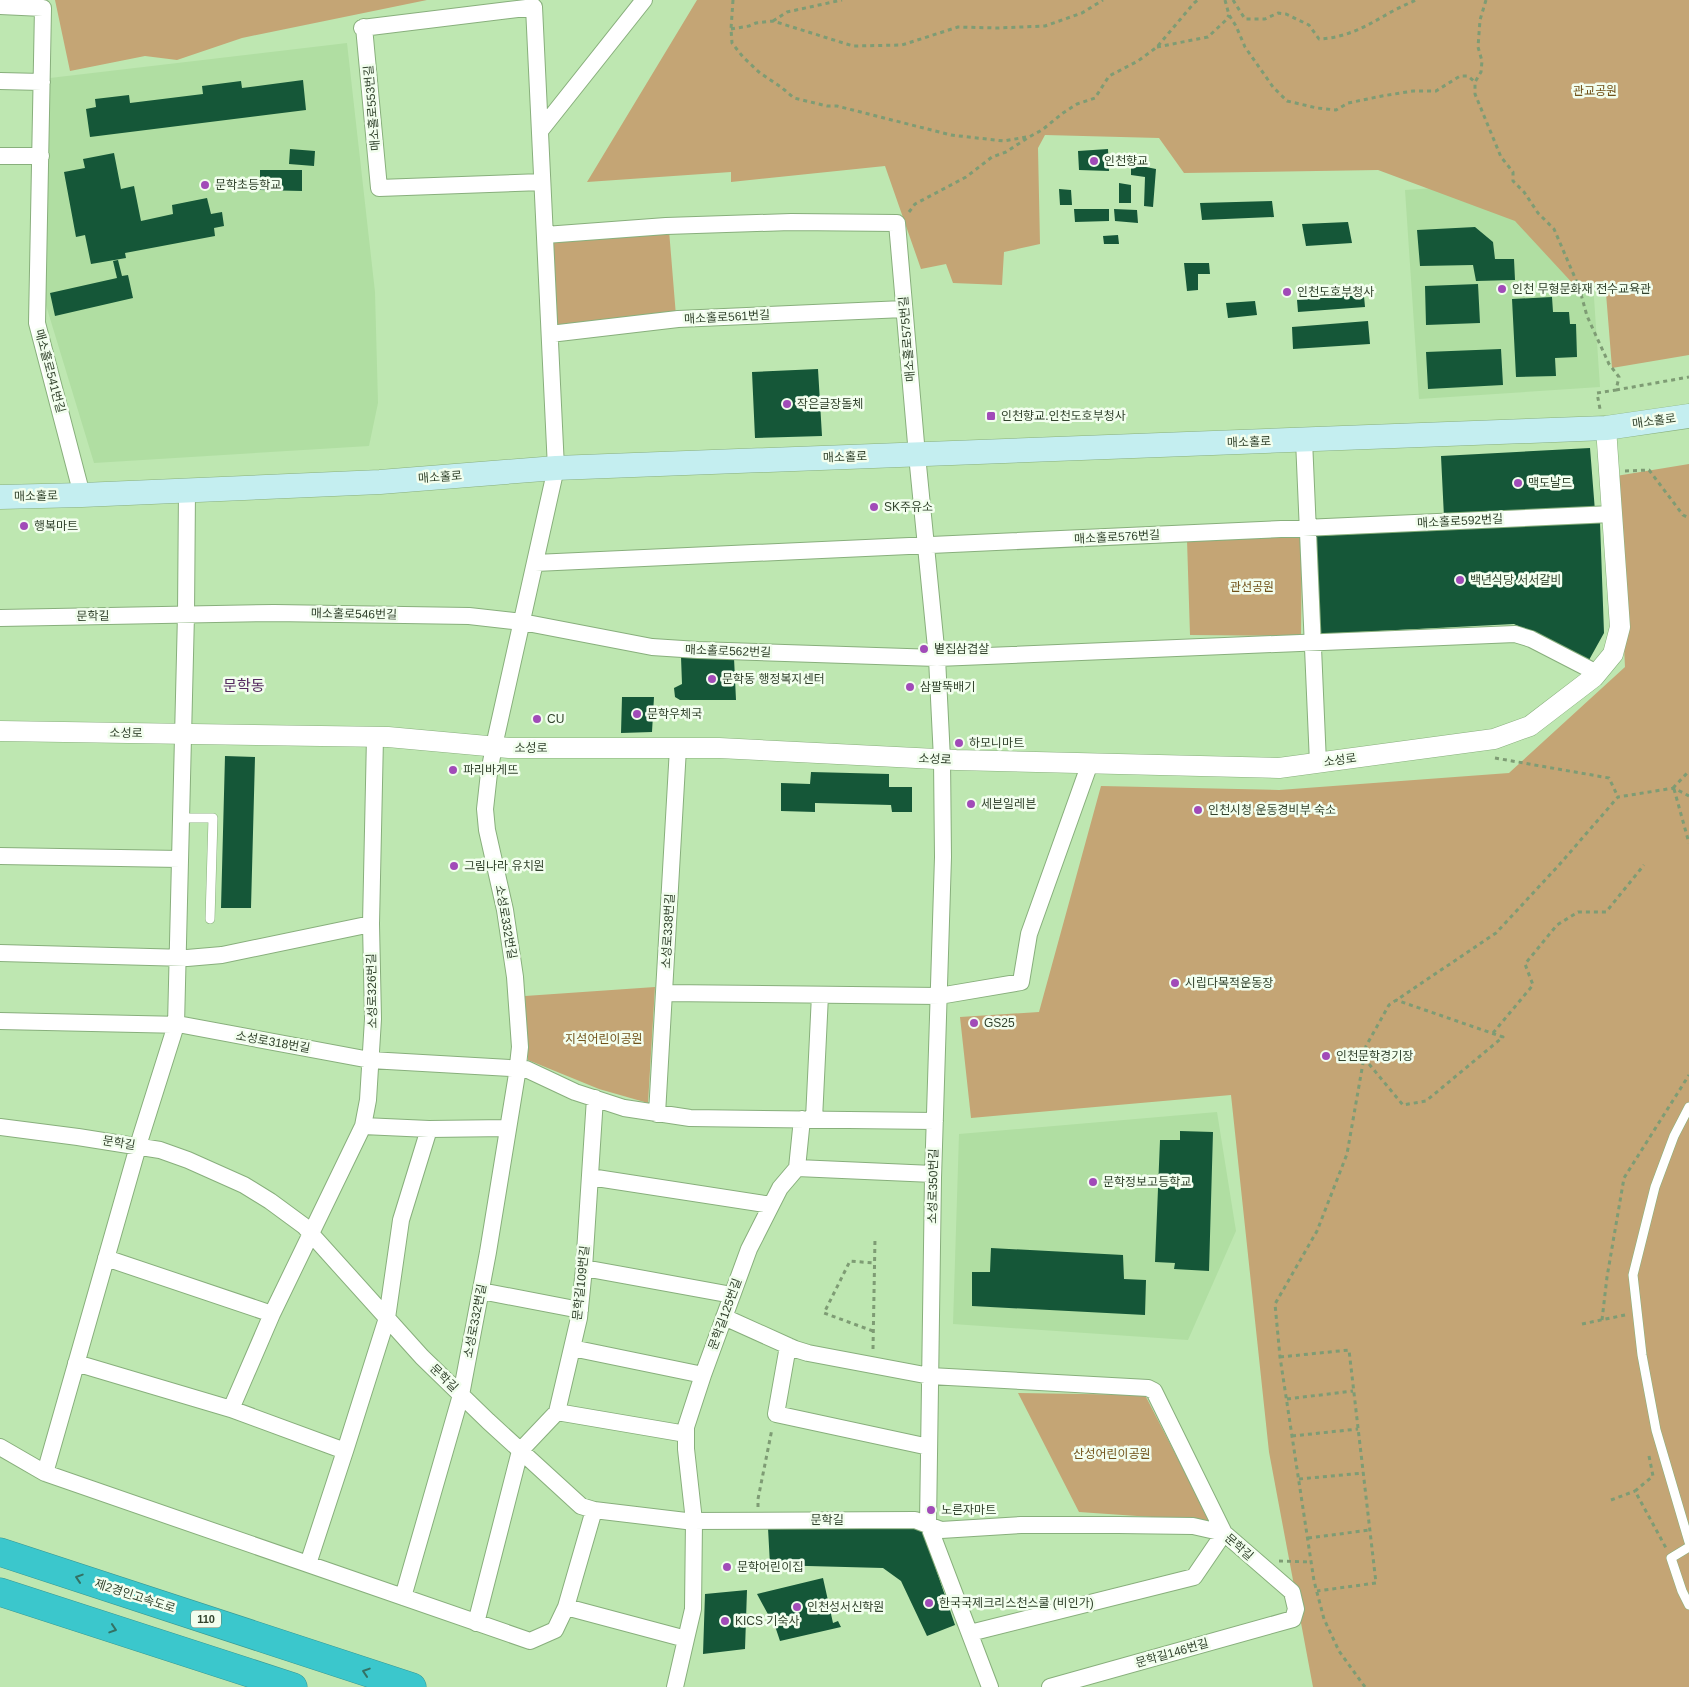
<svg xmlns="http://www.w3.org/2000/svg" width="1689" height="1687" font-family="Arial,'Noto Sans KR',sans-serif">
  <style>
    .built { fill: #b0dea2 }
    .green { fill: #c4a575 }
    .building { fill: #155738 }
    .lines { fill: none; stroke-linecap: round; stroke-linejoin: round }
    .service-casing { stroke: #88af7c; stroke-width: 10 }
    .minor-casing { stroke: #88af7c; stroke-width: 18 }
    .tertiary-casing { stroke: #88af7c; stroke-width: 21 }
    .secondary-casing { stroke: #88af7c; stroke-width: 25 }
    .motorway-casing { stroke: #389894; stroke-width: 29 }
    .path { stroke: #7e9c74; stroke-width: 3; stroke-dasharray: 4 4; stroke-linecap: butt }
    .service { stroke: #fff; stroke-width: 9 }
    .minor { stroke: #fff; stroke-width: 16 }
    .tertiary { stroke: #fff; stroke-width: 20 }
    .secondary { stroke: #c4eef0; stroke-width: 24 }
    .motorway { stroke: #3bc7cc; stroke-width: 28 }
    .oneway { stroke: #347164 }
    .poi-dot { fill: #a14bb8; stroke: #f2feee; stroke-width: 2 }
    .labels { text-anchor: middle; stroke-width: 5; stroke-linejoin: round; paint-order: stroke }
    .shield { fill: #f2feee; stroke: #6b7a66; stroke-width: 1 }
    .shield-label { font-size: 11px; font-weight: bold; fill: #31422c }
    .park-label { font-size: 12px; fill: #705118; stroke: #f2feee }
    .street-label { font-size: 12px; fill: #31422c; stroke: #f2feee }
    .poi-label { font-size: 12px; fill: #31422c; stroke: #f2feee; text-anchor: start }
    .quarter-label { font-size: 15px; fill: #542a5f; stroke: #f2feee }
  </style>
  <rect width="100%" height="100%" fill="#bee7b1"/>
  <path class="built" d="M347,43l28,249 3,111 -9,43 -275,17 -49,-161 5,-224z
    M1586,178l14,209 -181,12 -14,-209z
    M1217,1112l19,119 -48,109 -235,-16 6,-190z"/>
  <path class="green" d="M55,0h372l-185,38 -65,22 -32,-4 -75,15z
    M697,0h992v355l-77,13 -7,-87 -29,6 -61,-66 -137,-51 -194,3 -25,-35 -114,-3 -7,13 2,96 -36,8 -2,33 -49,-2 -7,-19 -25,5 -36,-103 -154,16v-10l-144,10z
    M669,230l7,86 -122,12 -3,-87z
    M1689,464v1223h-376l-44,-235 -38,-357 -260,23 -11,-101 79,-5 62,-226 178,4 230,-17 116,-106 -9,-191z
    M1302,535l-1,101 -111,-1 -3,-95z
    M655,987l-7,116 -49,-14 -71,-29 -3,-64z
    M1018,1393l127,2 65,126 -131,-9z"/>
  <path class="building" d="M303,80l3,30 -216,27 -4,-28 10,-2 -1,-8 34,-4 1,8 73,-9 -1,-8 39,-5 1,7z
    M290,149l25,2 -1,15 -25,-2z
    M1108,149l1,22 -30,-1 -1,-19z
    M114,153l7,36 13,-3 7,35 32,-7 -1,-9 35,-7 4,16 11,-2 2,14 -10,2 1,8 -90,17 1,5 -35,6 -6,-29 -9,2 -12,-65 21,-4 -2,-9z
    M1131,164l25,5 -3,38 -9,-1 1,-29 -14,-2z
    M260,170h42v21l-42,-1z
    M1119,183l12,2v18h-12z
    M1059,189l12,1 1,15h-12z
    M1272,201l2,16 -72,3 -2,-17z
    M1074,209h35v12l-34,1z
    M1114,209l23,1 1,13 -23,-2z
    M1348,222l4,21 -46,3 -4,-22z
    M1475,227l18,15 2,17h19l1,21 -39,1 -3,-16 -53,1 -3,-36z
    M1118,235l1,9h-15l-1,-8z
    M118,260l4,16 6,-1 5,23 -78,18 -5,-23 67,-15 -4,-17z
    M1184,263h25l1,11h-12v16l-11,1z
    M1478,284l2,39 -54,2 -1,-39z
    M1341,295l23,1 1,11 -67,5 -1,-12z
    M1552,297l1,15h16l1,12h6l1,33 -22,1 1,18 -40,1 -4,-78z
    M1255,301l2,14 -29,3 -2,-15z
    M1368,321l2,23 -77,5 -1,-22z
    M1501,349l2,36 -75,4 -2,-37z
    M818,369l4,67 -67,2 -3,-66z
    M1590,448l5,63 -151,6 -3,-61z
    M1600,522l4,111 -15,27 -75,-36 -194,10 -4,-98z
    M681,657l53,1 2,42h-56l-5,-3 -1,-9 8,-4z
    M622,697h32l-2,35 -31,1z
    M225,756l30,1 -4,151h-30z
    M811,772l78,2v13h23v25h-20l-1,-7 -76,-2v9l-34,-1v-28l29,1z
    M1180,1131l33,1 -4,139 -35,-2 1,-6 -20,-1 5,-122h20z
    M991,1248l132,7 1,24 22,1 -1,35 -173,-9v-34h18z
    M768,1528h154l33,97 -28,11 -26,-55 -18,-13 -113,-3z
    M823,1578l10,45 5,-2 3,6 -61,14 -4,-12 -19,-35z
    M747,1590l-2,59 -42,5 2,-60z"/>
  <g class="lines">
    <g class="service-casing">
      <path id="service" d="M181,818h32l-3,101
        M1689,1107l-15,29 -19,51 -22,88 9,80 14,75 33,112
        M1689,1547l-18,11 11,33 7,14"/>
    </g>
    <g class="minor-casing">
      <path id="minor" d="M0,6l43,2
        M43,8l-6,315 45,172
        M364,27l15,161 163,-6
        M362,28l172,-21 22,461 -62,278 -5,27 -4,36 2,21 18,80 10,67 5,70 -3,27 -29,178 -27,143 -58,202
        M0,81l42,1
        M540,131l104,-131
        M0,156h41
        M545,235l121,-9 125,-4 106,1 20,232 20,203 5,101 1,98 -10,321 -5,346 62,163
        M550,334l128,-15 226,-10
        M1304,440l14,323
        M535,563l1077,-49
        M0,618l274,-5 195,3 53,6 130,25 46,3 239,8 578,-24 16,5 66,34
        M0,856l180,3
        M0,953l187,5 35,-3 149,-31
        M665,993l274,3 82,-14 8,-48 61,-171
        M0,1021l183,4 187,35 156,9 49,23 49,16 66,10 245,3
        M657,1114l21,-366
        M814,1119l6,-124
        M363,1126l66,3 79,-1
        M0,1127l78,10 82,13 28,10 56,25 26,16 34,25 118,131 66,64 93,85 13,4 92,11 229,-1 26,10 80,-5h97l75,1 31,7 68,59 4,17 -3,10 -243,68
        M797,1168l136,6
        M590,1177l181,28
        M106,1258l166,56
        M584,1268l148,27
        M481,1291l99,19
        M724,1317l71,32 13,4 122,23 218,12 6,3 70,142
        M788,1346l-12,68 153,33
        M572,1348l131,27
        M76,1363l155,46 114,42 42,-133 14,-98 28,-91
        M231,1409l41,-95 91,-188 5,-26 5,-81 -2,-95 4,-187
        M557,1412l129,22
        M0,1447l45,26 96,-337 35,-111 10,-411 1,-124
        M45,1473l485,168 25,-11 11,-23 28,-97
        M308,1564l37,-113
        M566,1607l120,32 7,-30 1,-88 -8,-72v-22l17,-52 46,-126 31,-61 17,-20 5,-49
        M476,1623l44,-172 37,-39 22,-94 5,-50 11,-170
        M970,1633l224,-56 30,-44
        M675,1687l11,-48"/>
    </g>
    <g class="tertiary-casing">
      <path id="tertiary" d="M0,731l388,6 121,11h210l237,12 323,8 215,-29 36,-13 64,-49 19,-23 7,-27 -14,-199"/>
    </g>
    <g class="secondary-casing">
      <path id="secondary" d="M0,497l82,-2 298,-13 176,-14 1050,-40 83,-12"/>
    </g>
    <g class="motorway-casing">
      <path id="motorway" d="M0,1552l412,135
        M0,1592l293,95"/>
    </g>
    <path class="path" d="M733,0l-2,29 1,14 11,14 17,16 21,14 13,11 33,8h10l114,29 53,6 22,-4
      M1225,0l4,15 7,11 9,21 28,40 14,14 30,7 19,2 12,-7 34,-7 31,-5h23l24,-15h8l7,6
      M1233,0l12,19h20l13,-6 8,1 23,11 10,14c25,-1 44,-11 65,-23 10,-6 21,-11 32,-16
      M1486,0l-6,20 -2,27 4,14 -1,11 -6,10v12l26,63 12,15v9l11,11 14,21 16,16 25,58 8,29 22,48 10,13 -3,13 -19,3 3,16
      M773,21l14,-9 55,-12
      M731,29l18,-3 7,-3 17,-2 80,25 49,-1 56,-18 39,1 48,-2 37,-13 21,-13
      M1157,47l51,-10 17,-16 4,-6
      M909,212l6,-8 51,-27 26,-20 14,-5 23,-15 13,-7 21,-17 14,-9 18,-6 14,-22 29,-15 19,-14 37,-44 4,-3
      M1616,390l73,-13
      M1625,471l24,-1 34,45 6,3
      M1495,758l114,20 9,19
      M1673,788l16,-17
      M1674,789l15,54
      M1493,1033l40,-48 -8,-21 32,-39 21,-13h28l38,-47
      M1364,1058l39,47 23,-4 77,-64 -107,-37
      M1602,1320l5,-43 17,-99 65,-103
      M1582,1324l43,-9
      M873,1331l-49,-18 26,-52 24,2
      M873,1349l2,-111
      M1280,1357l69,-7 27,233 -59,8
      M1287,1399l66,-8
      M1292,1436l66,-7
      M1649,1456l4,20 -18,15 31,57
      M1299,1479l64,-6
      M1611,1500l24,-9
      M758,1507v-8l14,-70
      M1308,1538l62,-8
      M1279,1561l32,1
      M1365,1687l-26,-36 -15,-32 -10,-38 -34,-224 -5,-53 42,-73 30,-77 19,-108 23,-41 107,-72 63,-68 59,-68 56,-9 15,8"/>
    <use href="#service" class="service"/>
    <use href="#minor" class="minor"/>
    <use href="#tertiary" class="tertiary"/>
    <use href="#secondary" class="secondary"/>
    <use href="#motorway" class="motorway"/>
  </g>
  <defs><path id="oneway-chevron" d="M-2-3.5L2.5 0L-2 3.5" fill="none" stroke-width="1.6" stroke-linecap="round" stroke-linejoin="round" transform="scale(1.25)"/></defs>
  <g class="oneway">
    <use href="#oneway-chevron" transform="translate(79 1578) rotate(-162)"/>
    <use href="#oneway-chevron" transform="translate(113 1629) rotate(18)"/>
    <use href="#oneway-chevron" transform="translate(366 1672) rotate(-162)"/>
  </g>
  <g class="poi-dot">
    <circle cx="1094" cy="161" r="5"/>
    <circle cx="205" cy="185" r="5"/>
    <circle cx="1502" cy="289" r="5"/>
    <circle cx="1287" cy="292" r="5"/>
    <circle cx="787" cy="404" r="5"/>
    <rect x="986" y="411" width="10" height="10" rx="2.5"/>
    <circle cx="1518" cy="483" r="5"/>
    <circle cx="874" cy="507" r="5"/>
    <circle cx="24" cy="526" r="5"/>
    <circle cx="1460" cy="580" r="5"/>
    <circle cx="924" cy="649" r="5"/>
    <circle cx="712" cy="679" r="5"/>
    <circle cx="910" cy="687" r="5"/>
    <circle cx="637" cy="714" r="5"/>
    <circle cx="537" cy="719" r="5"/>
    <circle cx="959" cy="743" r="5"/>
    <circle cx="453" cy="770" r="5"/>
    <circle cx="971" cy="804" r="5"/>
    <circle cx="1198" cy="810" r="5"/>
    <circle cx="454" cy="866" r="5"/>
    <circle cx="1175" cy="983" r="5"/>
    <circle cx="974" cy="1023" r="5"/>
    <circle cx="1326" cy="1056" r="5"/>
    <circle cx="1093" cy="1182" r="5"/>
    <circle cx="931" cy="1510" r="5"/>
    <circle cx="727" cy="1567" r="5"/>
    <circle cx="929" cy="1603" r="5"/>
    <circle cx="797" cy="1607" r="5"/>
    <circle cx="725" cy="1621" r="5"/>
  </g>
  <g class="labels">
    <rect class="shield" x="191" y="1610.5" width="30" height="17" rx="4"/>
    <g class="shield-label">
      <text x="206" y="1623">110</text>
    </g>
    <g class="park-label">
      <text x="1595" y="95">관교공원</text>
      <text x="1252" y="591">관선공원</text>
      <text x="604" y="1043">지석어린이공원</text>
      <text x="1112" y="1458">산성어린이공원</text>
    </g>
    <g class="street-label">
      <text transform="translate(372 108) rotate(-95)" y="4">매소홀로553번길</text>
      <text transform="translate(727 317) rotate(-3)" y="4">매소홀로561번길</text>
      <text transform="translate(907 339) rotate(-95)" y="4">매소홀로575번길</text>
      <text transform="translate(50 371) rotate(75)" y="4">매소홀로541번길</text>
      <text transform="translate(1654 421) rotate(-8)" y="4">매소홀로</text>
      <text transform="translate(1249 442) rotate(-2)" y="4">매소홀로</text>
      <text transform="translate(845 457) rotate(-2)" y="4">매소홀로</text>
      <text transform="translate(440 477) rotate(-4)" y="4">매소홀로</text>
      <text transform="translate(36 496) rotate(-1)" y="4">매소홀로</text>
      <text transform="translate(1460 521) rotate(-3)" y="4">매소홀로592번길</text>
      <text transform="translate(1117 537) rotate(-3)" y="4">매소홀로576번길</text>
      <text transform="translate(354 614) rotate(1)" y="4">매소홀로546번길</text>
      <text transform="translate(93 616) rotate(-1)" y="4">문학길</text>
      <text transform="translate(728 651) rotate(2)" y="4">매소홀로562번길</text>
      <text transform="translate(126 733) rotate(1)" y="4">소성로</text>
      <text x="531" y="752">소성로</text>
      <text transform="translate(935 759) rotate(3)" y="4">소성로</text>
      <text transform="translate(1340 760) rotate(-8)" y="4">소성로</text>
      <text transform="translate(506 922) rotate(80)" y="4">소성로332번길</text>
      <text transform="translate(668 931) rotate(-87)" y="4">소성로338번길</text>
      <text transform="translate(372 991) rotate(-91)" y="4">소성로326번길</text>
      <text transform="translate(273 1042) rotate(10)" y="4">소성로318번길</text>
      <text transform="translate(119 1143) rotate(9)" y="4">문학길</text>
      <text transform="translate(933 1186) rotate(-89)" y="4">소성로350번길</text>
      <text transform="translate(581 1283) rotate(-84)" y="4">문학길109번길</text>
      <text transform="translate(725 1314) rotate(-70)" y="4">문학길125번길</text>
      <text transform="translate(475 1321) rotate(-79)" y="4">소성로332번길</text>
      <text transform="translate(444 1378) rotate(44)" y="4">문학길</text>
      <text x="827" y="1524">문학길</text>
      <text transform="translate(1239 1547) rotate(41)" y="4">문학길</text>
      <text transform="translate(135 1596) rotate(18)" y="4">제2경인고속도로</text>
      <text transform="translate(1172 1653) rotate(-16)" y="4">문학길146번길</text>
    </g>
    <g class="poi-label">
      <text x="1104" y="165">인천향교</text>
      <text x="215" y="189">문학초등학교</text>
      <text x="1512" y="293">인천 무형문화재 전수교육관</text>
      <text x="1297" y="296">인천도호부청사</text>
      <text x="797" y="408">작은글장돌체</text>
      <text x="1001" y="420">인천향교.인천도호부청사</text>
      <text x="1528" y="487">맥도날드</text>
      <text x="884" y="511">SK주유소</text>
      <text x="34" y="530">행복마트</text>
      <text x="1470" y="584">백년식당 서서갈비</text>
      <text x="934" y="653">볕집삼겹살</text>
      <text x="722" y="683">문학동 행정복지센터</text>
      <text x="920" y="691">삼팔뚝배기</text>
      <text x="647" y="718">문학우체국</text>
      <text x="547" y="723">CU</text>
      <text x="969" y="747">하모니마트</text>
      <text x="463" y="774">파리바게뜨</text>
      <text x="981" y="808">세븐일레븐</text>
      <text x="1208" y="814">인천시청 운동경비부 숙소</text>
      <text x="464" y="870">그림나라 유치원</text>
      <text x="1185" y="987">시립다목적운동장</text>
      <text x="984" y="1027">GS25</text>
      <text x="1336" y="1060">인천문학경기장</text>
      <text x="1103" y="1186">문학정보고등학교</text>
      <text x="941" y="1514">노른자마트</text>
      <text x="737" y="1571">문학어린이집</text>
      <text x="939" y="1607">한국국제크리스천스쿨 (비인가)</text>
      <text x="807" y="1611">인천성서신학원</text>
      <text x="735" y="1625">KICS 기숙사</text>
    </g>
    <g class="quarter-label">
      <text x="244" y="691">문학동</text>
    </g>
  </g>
</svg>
